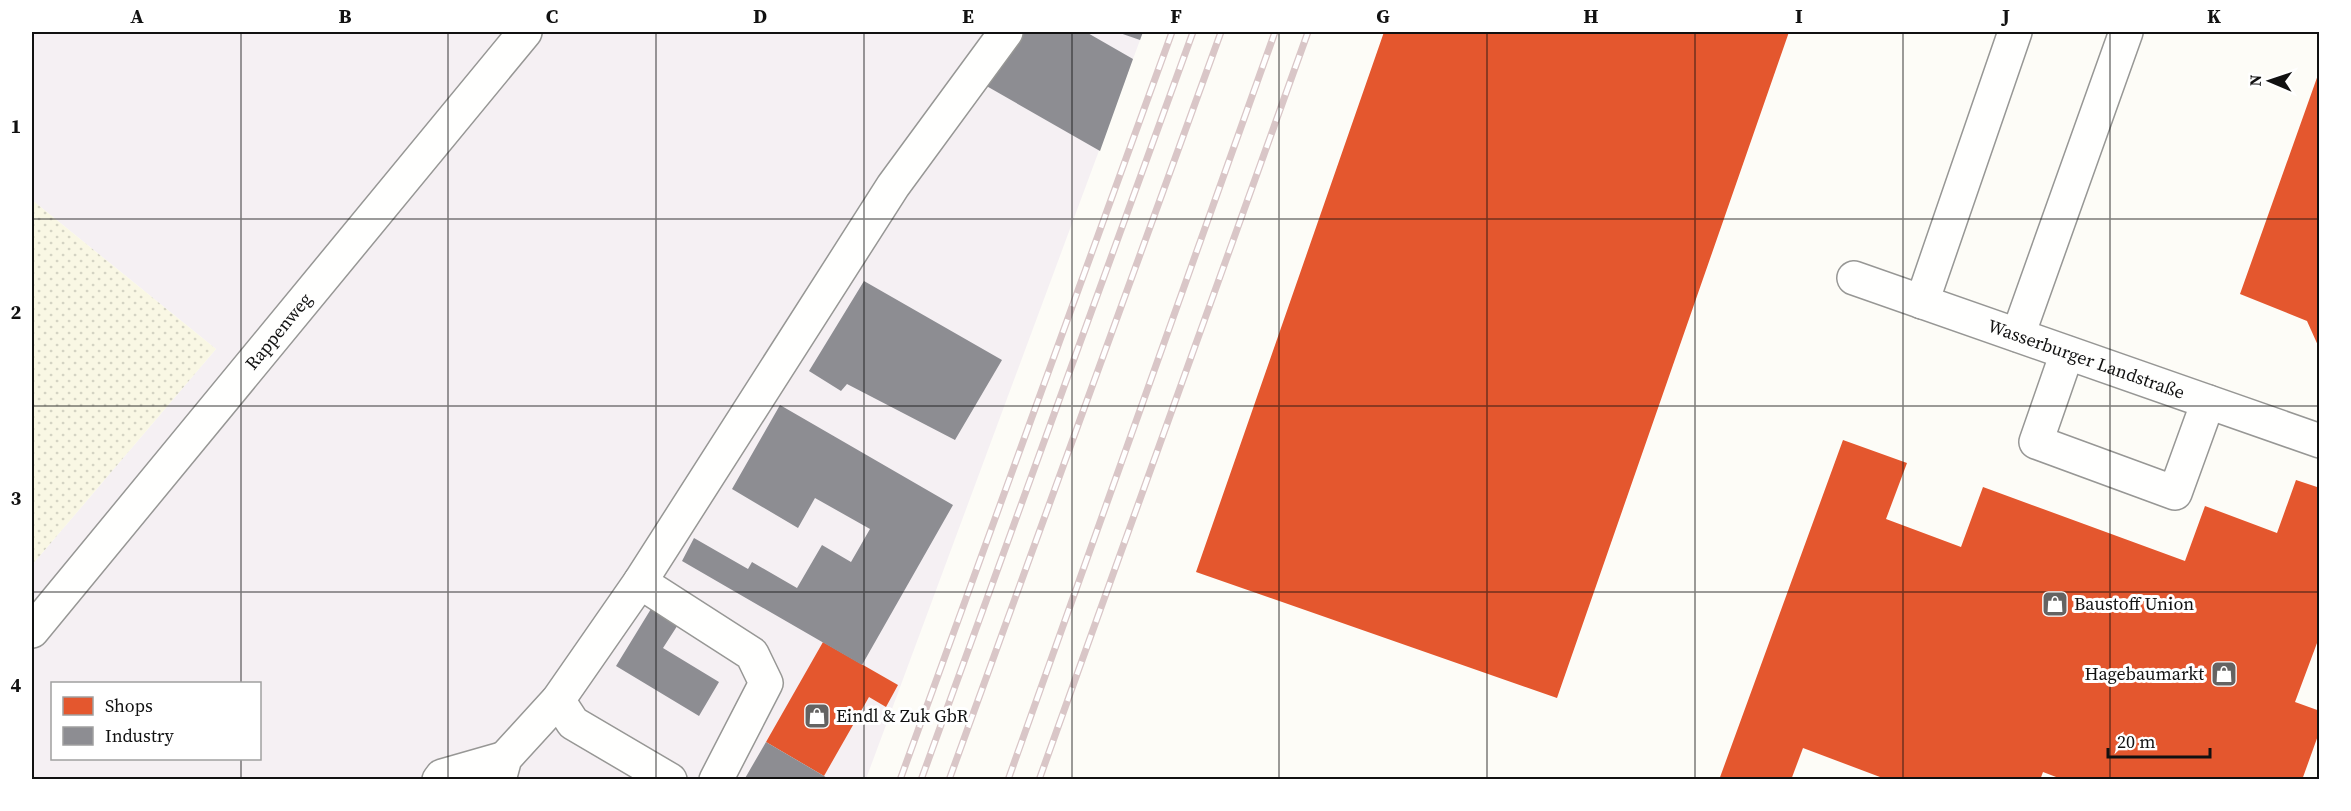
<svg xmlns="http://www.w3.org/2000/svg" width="2351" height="811" font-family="'Source Serif 4',serif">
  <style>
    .industrial { fill: #f5f0f3; fill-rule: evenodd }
    .farmland { fill: url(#farmland-dots) }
    .shops { fill: #e4572e }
    .industry { fill: #8d8d92 }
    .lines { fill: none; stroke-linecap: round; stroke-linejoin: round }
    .minor-casing { stroke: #979795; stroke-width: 36 }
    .minor { stroke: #fffffe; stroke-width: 33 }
    .rail-casing { stroke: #d9c6c7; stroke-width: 7 }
    .rail { stroke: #fff; stroke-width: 4.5; stroke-dasharray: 14; stroke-linecap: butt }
    .grid { fill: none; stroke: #111; stroke-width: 1.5; stroke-opacity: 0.55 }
    .labels { text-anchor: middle; stroke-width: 6; stroke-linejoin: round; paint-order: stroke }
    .street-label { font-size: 18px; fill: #111; stroke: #fff }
    .poi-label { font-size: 18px; fill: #111; stroke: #fff; text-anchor: start }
    .neatline { fill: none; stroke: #111; stroke-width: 2 }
    .grid-label { font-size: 20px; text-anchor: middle; font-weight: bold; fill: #111 }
  </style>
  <defs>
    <pattern id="farmland-dots" width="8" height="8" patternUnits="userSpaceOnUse" patternTransform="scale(1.5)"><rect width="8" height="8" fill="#f9f7e4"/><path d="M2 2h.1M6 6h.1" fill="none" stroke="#d4d3c3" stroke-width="1.8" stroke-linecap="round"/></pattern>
  </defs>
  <rect width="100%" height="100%" fill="#fdfcf7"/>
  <path class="industrial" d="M32,32h1111l-277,747h-834v-214l184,-216 -184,-149zM52,684h208v74h-208z"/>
  <path class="farmland" d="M32,200l184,149 -184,216z"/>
  <path class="shops" d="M1384,32h405l-232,666 -361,-126z
    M2319,72h1v278l-13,-29 -67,-27z
    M1843,440l64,23 -21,56 75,28 22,-60 202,74 20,-55 72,27 19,-53 24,8v147l-25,67 25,9v19l-18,50h-238l-21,-8 -3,8h-152l-85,-32 -12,32h-72z
    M823,642l75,43 -12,22 -17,-10 -45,79 -58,-34z"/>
  <path class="industry" d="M1015,32h71l47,27 -33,92 -117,-67z
    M1117,32h26l-3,8z
    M864,281l138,79 -47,80 -108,-56 -6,7 -32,-20z
    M780,405l173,100 -91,160 -180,-104 12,-23 54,31 4,-7 45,26 25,-43 29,17 19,-33 -55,-31 -17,30 -66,-39z
    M654,604l27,16 -18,28 56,34 -20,34 -83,-50z
    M766,742l58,34 6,4h-86z"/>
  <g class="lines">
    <g class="minor-casing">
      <g id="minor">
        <path id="s1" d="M1854,278l466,163"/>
        <path d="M1922,302l93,-270"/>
        <path d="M2018,335l108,-303"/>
        <path d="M2067,353l-31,89 139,51 33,-91"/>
        <path d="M640,582l112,72 14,29 -50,97"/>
        <path id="s2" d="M32,631l493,-599"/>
        <path d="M558,700l15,23 97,57"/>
        <path d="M439,780l3,-4 63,-18"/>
        <path d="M499,780l6,-22 53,-58 82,-118 253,-396 113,-154"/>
      </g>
    </g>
    <use href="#minor" class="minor"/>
    <g class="rail-casing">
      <path id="rail" d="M900,780l272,-748
        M921,780l272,-748
        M949,780l272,-748
        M1008,780l267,-748
        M1039,780l269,-748"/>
    </g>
    <use href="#rail" class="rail"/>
  </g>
  <path class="grid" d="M241,32v652M448,32v748M656,32v748M864,32v748M1072,32v748M1279,32v748M1487,32v748M1695,32v748M1903,32v748M2110,32v748M32,219h2288M32,406h2288M32,592h2288M241,758v22"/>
  <defs>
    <g id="shop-square" transform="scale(1.35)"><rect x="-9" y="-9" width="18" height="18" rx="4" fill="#646362" stroke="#fff"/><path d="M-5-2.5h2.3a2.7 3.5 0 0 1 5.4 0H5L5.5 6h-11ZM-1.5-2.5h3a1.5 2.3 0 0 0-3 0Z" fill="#fff"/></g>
  </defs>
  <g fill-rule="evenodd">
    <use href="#shop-square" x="2055" y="604"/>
    <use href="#shop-square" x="2224" y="674"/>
    <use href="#shop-square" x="817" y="716"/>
  </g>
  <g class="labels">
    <g class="street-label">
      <text dy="6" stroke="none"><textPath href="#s2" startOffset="388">Rappenweg</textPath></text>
      <text dy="6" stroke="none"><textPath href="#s1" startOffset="246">Wasserburger Landstraße</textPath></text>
    </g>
    <g class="poi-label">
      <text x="2074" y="610">Baustoff Union</text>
      <text x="2204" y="680" text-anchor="end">Hagebaumarkt</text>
      <text x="836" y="722">Eindl &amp; Zuk GbR</text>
    </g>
  </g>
  <rect width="2351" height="811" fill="none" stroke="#ffffff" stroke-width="66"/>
  <rect x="51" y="682" width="210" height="78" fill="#ffffff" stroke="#a0a0a0" stroke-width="1.5"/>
  <rect x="63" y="697" width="30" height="18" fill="#e4572e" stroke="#a0a0a0" stroke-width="1.5"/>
  <text x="105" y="712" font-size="18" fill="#111111">Shops</text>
  <rect x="63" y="727" width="30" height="18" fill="#8d8d92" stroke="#a0a0a0" stroke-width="1.5"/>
  <text x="105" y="742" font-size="18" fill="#111111">Industry</text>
  <g transform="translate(2270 81) rotate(272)" stroke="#ffffff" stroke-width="4.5" paint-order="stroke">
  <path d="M0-4.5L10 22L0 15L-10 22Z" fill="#111111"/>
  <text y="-9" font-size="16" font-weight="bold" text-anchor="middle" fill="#111111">N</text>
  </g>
  <path d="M2108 748v9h102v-9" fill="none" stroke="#111111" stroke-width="3"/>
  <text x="2117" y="748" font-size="18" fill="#111111" stroke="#ffffff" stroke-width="4.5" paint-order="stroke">20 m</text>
  <rect x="33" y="33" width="2285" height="745" class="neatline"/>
  <g class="grid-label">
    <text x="137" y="23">A</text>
    <text x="345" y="23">B</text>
    <text x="552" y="23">C</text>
    <text x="760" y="23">D</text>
    <text x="968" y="23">E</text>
    <text x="1176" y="23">F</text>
    <text x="1383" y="23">G</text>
    <text x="1591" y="23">H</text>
    <text x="1799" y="23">I</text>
    <text x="2006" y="23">J</text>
    <text x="2214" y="23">K</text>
    <text x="16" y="133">1</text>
    <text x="16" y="319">2</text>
    <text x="16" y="505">3</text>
    <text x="16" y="692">4</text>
  </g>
</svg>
